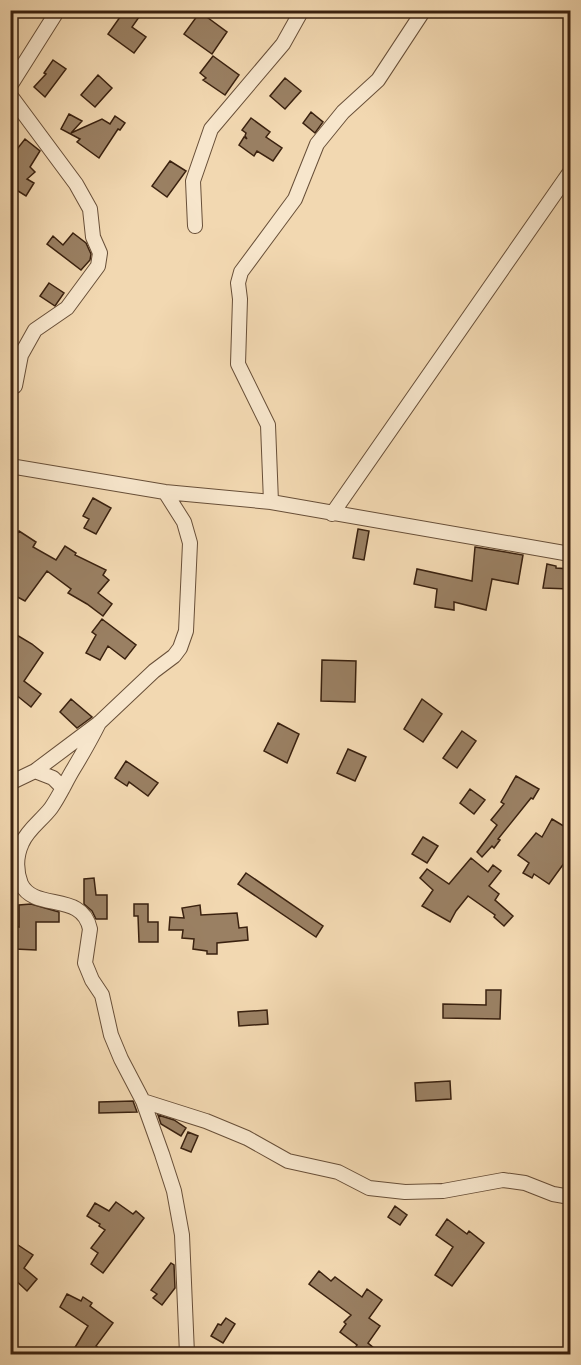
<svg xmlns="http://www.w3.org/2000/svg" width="581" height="1365" font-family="'Libre Caslon Text',serif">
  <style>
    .building { fill: #9a8063; stroke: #3a210f; stroke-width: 1.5 }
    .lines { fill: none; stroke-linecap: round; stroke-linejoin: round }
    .minor-casing { stroke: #684f38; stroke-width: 16 }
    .minor { stroke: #f7e6cc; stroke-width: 14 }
  </style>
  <rect width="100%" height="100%" fill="#f2d8b1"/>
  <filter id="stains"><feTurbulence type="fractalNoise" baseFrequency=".00333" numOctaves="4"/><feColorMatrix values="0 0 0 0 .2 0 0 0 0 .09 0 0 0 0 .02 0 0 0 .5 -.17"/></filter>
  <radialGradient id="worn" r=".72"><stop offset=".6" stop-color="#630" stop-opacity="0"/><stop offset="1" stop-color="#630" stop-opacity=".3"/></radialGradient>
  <path class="building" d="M125,10h19l-12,17 14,10 -12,16 -26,-19z
    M200,12l27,20 -15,22 -28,-20z
    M213,56l26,19 -14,20 -22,-15 3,-2 -6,-5z
    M53,60l13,9 -21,28 -11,-10 12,-13 -2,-1z
    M98,75l14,13 -17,19 -14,-12z
    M285,78l16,13 -16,18 -15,-13z
    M311,112l12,10 -8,11 -12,-10z
    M69,114l13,7 -11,12 31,-14 8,5 5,-8 10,7 -5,7 -2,-1 -19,29 -22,-16 3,-3 -19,-10z
    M251,118l19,14 -4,5 16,11 -9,13 -16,-10 -3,5 -15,-11 5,-8 3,2 -2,-3 1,-3 -4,-3z
    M25,139l15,12 -10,16 5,5 -8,7 7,4 -8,13 -16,-10v-28z
    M170,161l16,10 -19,26 -15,-11z
    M73,233l13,10 5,11 -1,6 -9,10 -34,-26 6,-8 10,9z
    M49,283l15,10 -9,13 -15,-10z
    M93,498l18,10 -15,26 -12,-6 5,-9 -6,-3z
    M358,529l11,2 -5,29 -11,-2z
    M19,531l17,11 -3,5 23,13 9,-14 11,7 -1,2 31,15 -3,5 6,5 -11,13 14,11 -9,12 -16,-12 -19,-11 3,-4 -24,-18 -22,30 -15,-8v-49z
    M475,547l48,8 -5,29 -26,-5 -6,31 -32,-8v8l-19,-3 2,-18 -23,-5 3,-15 55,12z
    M547,564l9,2v2l14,1v20l-27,-1z
    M102,619l34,26 -11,14 -17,-13 -8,14 -14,-7 10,-18 -4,-3z
    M10,631l22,13 11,9 -19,28 17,13 -10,13 -21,-17z
    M322,660l34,1 -1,41 -34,-1z
    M71,699l21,18 -15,11 -17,-16z
    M422,699l20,15 -19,28 -19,-13z
    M278,723l21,11 -12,29 -23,-12z
    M462,731l14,10 -19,27 -14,-10z
    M348,749l18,8 -11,24 -18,-8z
    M126,761l32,22 -10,13 -19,-14 -2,4 -12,-8z
    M516,776l23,13 -6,10 -2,-1 -33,41 2,1 -6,8 -2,-2 -10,11 -5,-5 20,-27 -6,-5 13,-16 -3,-2z
    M470,789l15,11 -11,14 -14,-11z
    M552,819l15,9 -2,3 5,5v3l-4,6 4,4v6l-21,29 -15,-10 -2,4 -9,-5 6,-10 -11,-8 18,-22 6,4z
    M423,837l15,9 -11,17 -15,-9z
    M471,858l17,14 5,-7 8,6 -12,15 10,8 -4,6 18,16 -9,10 -10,-9 1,-2 -27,-19 -12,15 -6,11 -28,-16 11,-16 -13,-12 7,-9 22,15z
    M246,873l77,53 -7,11 -78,-53z
    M94,878l2,17h11v24h-11l-4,-8 -8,-7v-25z
    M31,904l28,8v10h-23v28l-21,-1 1,-23 3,1v-22z
    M134,904h14v18h10v20h-19l-1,-26h-4z
    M200,905l1,10 36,-2 2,15 8,-1 1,13 -31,3v11h-10v-3l-14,-2 1,-10 -12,-1 1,-8h-14l1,-13 14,1 -2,-10z
    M486,990h15l-1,29 -57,-1v-14l43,1z
    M267,1010l1,14 -29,2 -1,-14z
    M450,1081l1,18 -35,2 -1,-18z
    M133,1101l4,11 -38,1v-11z
    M158,1115l16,5 12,8 -5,8 -20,-12z
    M188,1132l10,4 -7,16 -10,-4z
    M116,1202l17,12 3,-3 8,7 -41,55 -12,-9 7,-11 -7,-5 14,-18 -6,-4 1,-2 -13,-8 8,-13 14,8z
    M395,1206l12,9 -7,10 -12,-8z
    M447,1219l20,15 2,-3 15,12 -32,43 -17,-11 18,-28 -17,-12z
    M15,1243l18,12 -9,13 13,11 -10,12 -17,-16v-25z
    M171,1263l3,2 1,23 -13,17 -9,-7 4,-4 -6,-4z
    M319,1271l12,10 4,-4 27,20 5,-8 15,11 -13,18 11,8 -12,17 13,11h-19l-7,-6 2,-3 -17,-13 6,-8 -2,-2 7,-7 -42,-31z
    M67,1294l14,7 2,-4 9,6 -2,3 23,17 -17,23 11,8h-22l-11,-5 14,-23 -28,-19z
    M226,1318l9,6 -12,19 -12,-7 7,-12 3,1z"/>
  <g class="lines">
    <g class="minor-casing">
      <path id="minor" d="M10,86l48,-76
        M10,95l66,89 14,25 3,28 7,16 -2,13 -31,42 -32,22 -14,25 -6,31
        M195,226l-2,-45 18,-52 72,-85 19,-34
        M10,466l155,26 106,10 299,52
        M271,502l-3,-77 -30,-61 2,-65 -2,-16 3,-11 54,-73 22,-55 26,-32 35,-32 46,-70
        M332,514l238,-342
        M99,723c-8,16 -16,30 -25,45 -8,13 -14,27 -23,40 -9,12 -23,21 -29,35 -6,13 -6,28 -1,41 14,28 61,7 69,45l-5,34 7,17 10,15 9,40 10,24 22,42 19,53 12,37 8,44 5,119
        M35,771l18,7 10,10
        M10,783l25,-12 64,-48 55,-52 20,-15 6,-8 6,-17 4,-88 -6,-21 -19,-30
        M143,1101l63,20 41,17 41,23 50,11 31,16 36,4 38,-1 60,-11 22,3 28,11 17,3"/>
    </g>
    <use href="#minor" class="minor"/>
  </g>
  <rect width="581" height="1365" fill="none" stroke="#f2d8b1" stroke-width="36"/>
  <rect x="12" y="12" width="557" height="1341" fill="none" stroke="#3a210f" stroke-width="3"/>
  <rect x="18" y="18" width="545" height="1329" fill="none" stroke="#3a210f" stroke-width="1.5"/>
  <rect width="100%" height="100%" filter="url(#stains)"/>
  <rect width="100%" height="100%" fill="url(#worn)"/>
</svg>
